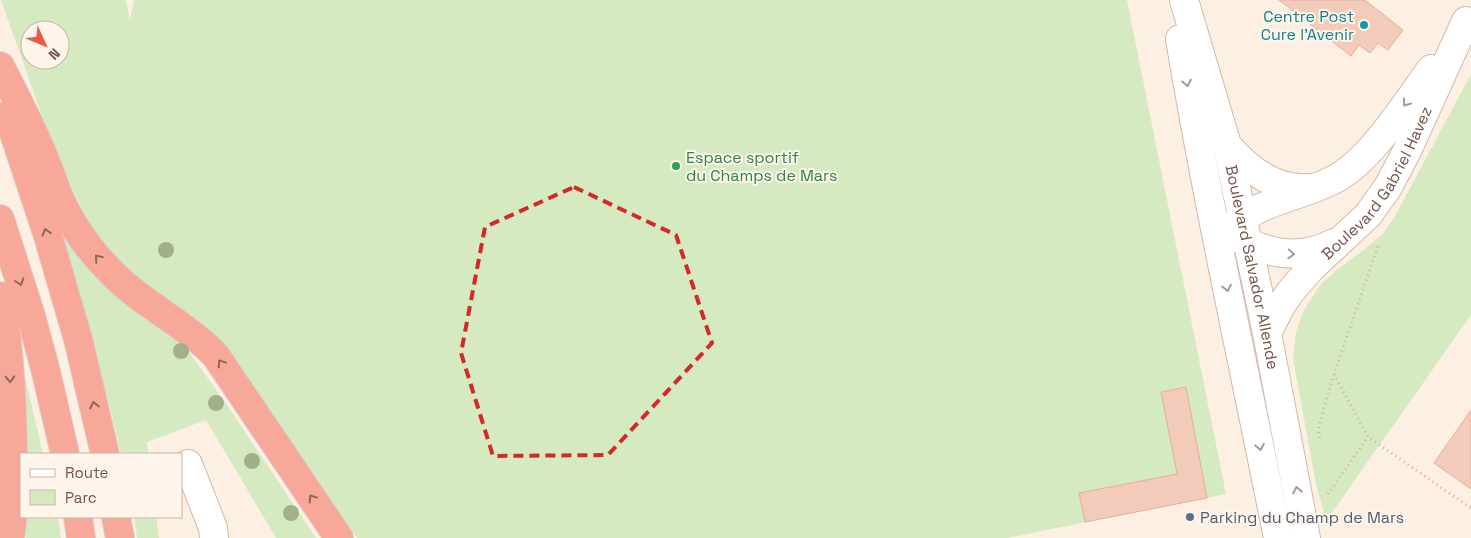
<svg xmlns="http://www.w3.org/2000/svg" width="1471" height="538" font-family="'Space Grotesk',sans-serif">
  <style>
    .green { fill: #d6eac2; fill-rule: evenodd }
    .building { fill: #f2cbbb; stroke: #e5af9b }
    .lines { fill: none; stroke-linecap: round; stroke-linejoin: round }
    .minor-casing { stroke: #d0b9ad; stroke-width: 30 }
    .highway-casing { stroke: #d8cfcc; stroke-width: 30 }
    .path { stroke: #d7ae9e; stroke-width: 3; stroke-dasharray: 1 4; stroke-linecap: butt }
    .minor { stroke: #fff; stroke-width: 28 }
    .highway { stroke: #f8a899; stroke-width: 28 }
    .tree { fill: #a2b08a }
    .oneway { stroke: #ac9892 }
    .oneway2 { stroke: #8f6559 }
    .marked { fill: none; stroke: #d62828; stroke-width: 4; stroke-dasharray: 10 6; stroke-linejoin: round }
    .culture-dot { fill: #0f9aa8; stroke: #fff5ea; stroke-width: 2 }
    .leisure-dot { fill: #2e9e5b; stroke: #fff5ea; stroke-width: 2 }
    .service-dot { fill: #5c6f8a; stroke: #fff5ea; stroke-width: 2 }
    .labels { text-anchor: middle; stroke-width: 4; stroke-linejoin: round; paint-order: stroke }
    .culture-label { font-size: 16px; fill: #0d838f; stroke: #fff5ea; text-anchor: end }
    .leisure-label { font-size: 16px; fill: #27864d; stroke: #fff5ea; text-anchor: start }
    .street-label { font-size: 16px; fill: #755449; stroke: #fff5ea }
    .service-label { font-size: 16px; fill: #4e5e75; stroke: #fff5ea; text-anchor: start }
  </style>
  <rect width="100%" height="100%" fill="#fdf0e3"/>
  <path class="green" d="M1,0h125l4,20 4,-20h993l99,494 -219,44h-650l-136,-194 -101,-75 -31,-44 -40,-89zM30,30h30v30h-30z
    M1471,74v241l-145,206 -10,-37 -23,-125 3,-27 8,-22 16,-25 13,-12 29,-22 21,-17 12,-18z
    M63,234l116,104 46,64 91,136h-40l-70,-118 -59,22 1,12h-27l-9,-38z
    M24,372l19,82h-18z
    M26,517h32l3,21h-35z
    M134,517h22l3,21h-22z"/>
  <path class="building" d="M1279,0h86l38,30 -15,20 -10,-7 -8,10 -11,-8 -8,11z
    M1186,387l21,111 -122,24 -6,-29 98,-19 -16,-82z
    M1471,410v79l-37,-26z"/>
  <g class="lines">
    <g class="minor-casing">
      <g id="minor">
        <path id="s1" d="M1184,0l43,145 40,188 39,205"/>
        <path d="M1180,39c28,167 65,333 98,499"/>
        <path d="M1227,145c21,25 47,45 81,43"/>
        <path d="M1230,228c30,-28 68,-30 103,-48 37,-18 74,-78 98,-111"/>
        <path d="M1235,236c32,18 64,25 99,7"/>
        <path id="s2" d="M1267,333l15,-29 9,-13 20,-23 57,-53 20,-28 19,-36 59,-130"/>
        <path d="M188,464l25,64 1,10"/>
      </g>
    </g>
    <g class="highway-casing">
      <path id="highway" d="M0,66c14,27 28,54 40,82 10,22 16,46 28,67 11,21 27,41 44,58 31,32 73,50 104,83l123,182
        M8,115l40,121 30,103 27,115
        M0,219l31,97 15,56 19,82
        M0,296c10,52 12,104 13,157 0,28 2,57 -3,85
        M78,517l3,21
        M116,517l4,21"/>
    </g>
    <path class="path" d="M1334,374l34,63 103,71
      M1319,438v-13l15,-51 44,-128
      M1328,494l40,-57"/>
    <use href="#minor" class="minor"/>
    <use href="#highway" class="highway"/>
  </g>
  <g class="tree">
    <circle cx="166" cy="250" r="8"/>
    <circle cx="181" cy="351" r="8"/>
    <circle cx="216" cy="403" r="8"/>
    <circle cx="252" cy="461" r="8"/>
    <circle cx="291" cy="513" r="8"/>
  </g>
  <defs><path id="oneway-chevron" d="M-2-3.5L2.5 0L-2 3.5" fill="none" stroke-width="1.6" stroke-linecap="round" stroke-linejoin="round" transform="scale(1.25)"/></defs>
  <g class="oneway">
    <use href="#oneway-chevron" transform="translate(1187 83) rotate(79)"/>
    <use href="#oneway-chevron" transform="translate(1406 103) rotate(126)"/>
    <use href="#oneway-chevron" transform="translate(1291 254) rotate(3)"/>
    <use href="#oneway-chevron" transform="translate(1227 288) rotate(79)"/>
    <use href="#oneway-chevron" transform="translate(1260 447) rotate(79)"/>
    <use href="#oneway-chevron" transform="translate(1297 490) rotate(-101)"/>
  </g>
  <g class="oneway2">
    <use href="#oneway-chevron" transform="translate(46 232) rotate(-107)"/>
    <use href="#oneway-chevron" transform="translate(98 258) rotate(-130)"/>
    <use href="#oneway-chevron" transform="translate(20 282) rotate(72)"/>
    <use href="#oneway-chevron" transform="translate(221 363) rotate(-124)"/>
    <use href="#oneway-chevron" transform="translate(10 379) rotate(88)"/>
    <use href="#oneway-chevron" transform="translate(94 405) rotate(-102)"/>
    <use href="#oneway-chevron" transform="translate(312 498) rotate(-124)"/>
  </g>
  <path class="marked" d="M574,187l102,48 36,108 -104,112 -115,1 -32,-103 24,-126z"/>
  <circle class="culture-dot" cx="1364" cy="25" r="5"/>
  <circle class="leisure-dot" cx="676" cy="166" r="5"/>
  <circle class="service-dot" cx="1190" cy="517" r="5"/>
  <g class="labels">
    <g class="culture-label">
      <text x="1354" y="22">Centre Post<tspan x="1354" dy="18">Cure l'Avenir</tspan></text>
    </g>
    <g class="leisure-label">
      <text x="686" y="163">Espace sportif<tspan x="686" dy="18">du Champs de Mars</tspan></text>
    </g>
    <g class="street-label">
      <text dy="6" stroke="none"><textPath href="#s2" startOffset="188">Boulevard Gabriel Havez</textPath></text>
      <text dy="6" stroke="none"><textPath href="#s1" startOffset="276">Boulevard Salvador Allende</textPath></text>
    </g>
    <g class="service-label">
      <text x="1200" y="523">Parking du Champ de Mars</text>
    </g>
  </g>
  <rect x="20" y="453" width="162" height="65" fill="#fff5ea" stroke="#c8b5aa"/>
  <rect x="30" y="469" width="25" height="8" fill="#ffffff" stroke="#c8b5aa"/>
  <text x="65" y="478" font-size="15" fill="#755449">Route</text>
  <rect x="30" y="490" width="25" height="15" fill="#d6eac2" stroke="#c8b5aa"/>
  <text x="65" y="503" font-size="15" fill="#755449">Parc</text>
  <g transform="translate(45 45) rotate(134)"><circle r="24" fill="#fff5ea" stroke="#c8b5aa"/>
  <path d="M0-4L9 19L0 12L-9 19Z" fill="#e85a46"/>
  <text y="-8" font-size="14" font-weight="bold" text-anchor="middle" fill="#755449">N</text>
  </g>
</svg>
